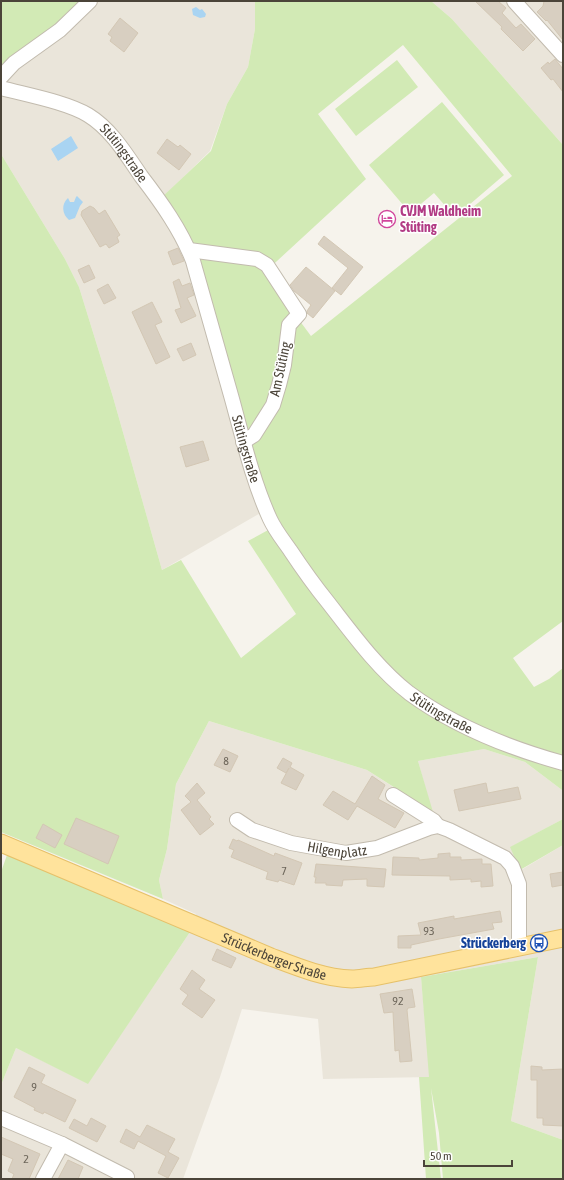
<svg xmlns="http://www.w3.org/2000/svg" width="564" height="1180" font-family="'Asap Condensed',sans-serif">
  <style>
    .residential { fill: #eae5da }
    .green { fill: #d2eab5; fill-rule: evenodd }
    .water { fill: #a9d4f2 }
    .building { fill: #d8cfc1; stroke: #d3c7b4 }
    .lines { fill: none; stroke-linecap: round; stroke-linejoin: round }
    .minor-casing { stroke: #c2bbae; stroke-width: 16 }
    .major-casing { stroke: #e6c16a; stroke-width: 19 }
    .minor { stroke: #fff; stroke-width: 14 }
    .major { stroke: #ffe39c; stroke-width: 17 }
    .labels { text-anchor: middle; stroke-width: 3; stroke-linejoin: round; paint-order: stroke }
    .number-label { font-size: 12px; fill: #6e675b }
    .street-label { font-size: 14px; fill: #4b4439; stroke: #fff }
    .hotel-label { font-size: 14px; font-weight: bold; fill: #b23c85; stroke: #fff; text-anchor: start }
    .transit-label { font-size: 14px; font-weight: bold; fill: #164399; stroke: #fff; text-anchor: end }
  </style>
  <rect width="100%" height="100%" fill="#f6f3ec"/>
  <path class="residential" d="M84,1h171v28l-7,38 -21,37 -17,47 -48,47 26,42 81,268 -107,62 -49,-173 -34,-110 -14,-28 -64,-105v-82z
    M431,1h132v144l-111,-126z
    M209,721l158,49 65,42 -14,-51 66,-12 41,13 37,28 1,29 -52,28 10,23 42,-25v295l-52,-19 27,-164 -117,20 9,100 -107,2 -5,-60 -76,-10 -22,68 -37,102h-182v-94l15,-37 72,35 102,-151 6,-18 -33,-15 -4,-19 8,-31 9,-65z"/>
  <path class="green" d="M1,1h83l-83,71z
    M255,1h176l21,18 111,126v476l-50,37 21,29 15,-8 14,-11v126l-1,-4 -37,-28 -41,-13 -66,12 15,51 -66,-42 -158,-49 -33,63 -9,65 -8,31 4,19 -162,-67v-678l64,105 14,28 34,110 49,173 19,-10 60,98 55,-44 -48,-73 33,-18 -12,-15 -71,-241 -37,-69 50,-47 16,-47 21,-37 7,-38zM403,45l109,131 -201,160 -47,-63 102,-94 -48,-65z
    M397,60l21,27 -62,49 -21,-27z
    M442,102l62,73 -49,42 -21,-24 -24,20 -41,-48z
    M563,819v26l-43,25 -10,-23z
    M7,855l183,77 -102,152 -72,-36 -15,37v-213z
    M538,957l-27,164 52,19v39h-120l-4,-46 -8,-45 10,91h-15l-7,-102h10l-8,-100z"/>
  <path class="water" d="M196,7l4,3 2,-1 4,5 -1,3 -5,1 -7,-3 -1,-6z
    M71,136l7,12 -20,13 -7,-12z
    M77,196l6,6 -3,4 -5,12 -6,2c-7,-6 -8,-16 -1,-22l2,4h4l2,-5z"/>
  <path class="building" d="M475,1h23l8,7 -4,5 14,15 5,-4 14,15 -12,12 -22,-22 1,-2z
    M544,1h19v39l-16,-20 -1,1 -9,-9 6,-6z
    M120,18l18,15 -14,19 -14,-11 2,-4 -4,-3z
    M555,59l8,10v23l-10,-13 -2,1 -10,-12 7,-6 1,2z
    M167,139l11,8 2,-2 11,9 -12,16 -22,-17z
    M90,206l4,2 5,6 6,-4 15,25 -3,2 2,5 -10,6 -3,-4 -6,3 -19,-32 1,-4z
    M324,236l39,31 -22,28 -9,-7 16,-20 -30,-24z
    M178,248l6,13 -11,4 -5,-13z
    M89,265l6,13 -11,5 -6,-13z
    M306,267l29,24 -22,27 -6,-5v-2l4,-6 -17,-14 -4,-6z
    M179,279l3,7 8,-3 4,12 -7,3 9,18 -15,7 -6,-13 6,-2 -8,-26z
    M108,284l8,14 -12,6 -7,-14z
    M152,302l10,20 -7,3 15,32 -14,7 -24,-52z
    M191,343l5,12 -13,6 -6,-12z
    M203,441l6,19 -23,7 -6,-20z
    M223,749l15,7 -8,16 -16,-7z
    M283,758l9,5 -2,4 14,8 -8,15 -15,-7 8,-15 -3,5 -9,-5z
    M372,776l13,9 -7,14 26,14 -9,15 -38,-22 -9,14 -25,-15 10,-14 22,13z
    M197,783l8,10 -8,7 14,17 -2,2 5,5 -14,11 -19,-25 10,-8 -6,-6z
    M486,783l2,10 30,-6 3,12 -62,12 -5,-21z
    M76,818l43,18 -11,28 -44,-20z
    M43,824l19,11 -7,13 -19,-10z
    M233,839l4,2 1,-1 36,16 1,-3 27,10 -8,22 -15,-5 -1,2 -12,-3 2,-7 -37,-15 3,-7 -5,-2z
    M450,853v4h11v3l21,-1v5h9l2,22 -12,1v-6l-10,1v-3l-21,1v-4l-58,-1 1,-18 26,1v2l19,-2v-4z
    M316,864l70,5 -2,18 -17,-1v-7l-24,1 -1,6 -16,-1v-2h-11l1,-6h-2z
    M563,872v13l-11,2 -2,-13z
    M500,911l2,11 -10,1 2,6 -55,10 -28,6v3h-13v-12l23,-1 -3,-12 36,-7v3z
    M217,949l19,9 -5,10 -19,-8z
    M192,970l13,10 -6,9 16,11 -13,18 -20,-14 6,-9 -8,-6z
    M412,989l3,18 -7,1 -1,2 5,51 -12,1 -1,-12 -4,1 -2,-39 -9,1 -4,-19z
    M531,1066l11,1v3l21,-1v57l-20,-1v-7h-6v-38h-6z
    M29,1067l16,8 -4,8 35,17 -11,22 -21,-10 -1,2 -9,-4 1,-2 -21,-11z
    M91,1118l15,8 -9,16 -28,-14 5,-9 13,7z
    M147,1125l28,14 -7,13 11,6 -11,20 -10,-5 8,-17 -28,-15 -4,8 -14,-7 6,-13 14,8z
    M1,1137l39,17 -11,25h-17l2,-5 -6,-3 5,-12 -12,-5z
    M68,1160l15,7 -5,12h-20z"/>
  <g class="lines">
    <g class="minor-casing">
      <g id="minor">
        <path d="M514,1l49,54"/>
        <path d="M1,77l13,-14 46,-33 30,-29"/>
        <path id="s1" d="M1,88c26,7 65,14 87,27 23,14 38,39 53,61 20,26 40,54 52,85 13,46 26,92 39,138 11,40 21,83 38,120 5,11 13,21 20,31 12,18 24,35 37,51 25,32 50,67 82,92 45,33 100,55 154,70"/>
        <path d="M189,250l68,9 10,6 32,49 -10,11 -5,40 -5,20 -6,20 -19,30 -11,7"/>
        <path d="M393,795l41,26 4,5"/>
        <path id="s2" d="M237,820l15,10 39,13 55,10 31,-5 52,-20 9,-2 11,4 56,28 7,8 7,18v63"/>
        <path d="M1,1118l61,26 65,33"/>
        <path d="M43,1179l19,-35"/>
      </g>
    </g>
    <g class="major-casing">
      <g id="major">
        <path id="s3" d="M1,843l270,114c26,10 53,21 81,22 8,0 15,-2 22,-2l189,-39"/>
      </g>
    </g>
    <use href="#minor" class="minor"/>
    <use href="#major" class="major"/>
  </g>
  <defs>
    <g id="hotel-ring" transform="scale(0.9)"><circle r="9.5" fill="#fff" stroke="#d1479c" stroke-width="1.5"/><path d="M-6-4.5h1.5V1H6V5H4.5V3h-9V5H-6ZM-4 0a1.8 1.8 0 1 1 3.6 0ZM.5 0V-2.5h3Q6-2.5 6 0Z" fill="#d1479c"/></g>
    <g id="bus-ring" transform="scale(0.9)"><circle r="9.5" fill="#fff" stroke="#1a4fb4" stroke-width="1.5"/><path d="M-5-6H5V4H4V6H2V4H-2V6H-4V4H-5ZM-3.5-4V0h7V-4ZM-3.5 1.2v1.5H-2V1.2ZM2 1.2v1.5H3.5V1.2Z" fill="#1a4fb4"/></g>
  </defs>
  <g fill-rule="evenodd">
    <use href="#hotel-ring" x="387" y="219"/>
    <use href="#bus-ring" x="539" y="943"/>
  </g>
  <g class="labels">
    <g class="number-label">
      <text x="226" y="765">8</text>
      <text x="284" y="875">7</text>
      <text x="429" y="935">93</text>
      <text x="398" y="1005">92</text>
      <text x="34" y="1091">9</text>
      <text x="26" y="1163">2</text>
    </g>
    <g class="street-label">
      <text dy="5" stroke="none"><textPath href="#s1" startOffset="144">Stütingstraße</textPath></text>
      <text transform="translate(280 369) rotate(-78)" y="5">Am Stüting</text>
      <text dy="5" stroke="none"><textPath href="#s1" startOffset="468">Stütingstraße</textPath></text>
      <text dy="5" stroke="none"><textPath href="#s1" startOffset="804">Stütingstraße</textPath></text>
      <text dy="5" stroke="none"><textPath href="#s2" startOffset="106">Hilgenplatz</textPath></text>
      <text dy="5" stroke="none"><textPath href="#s3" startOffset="296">Strückerberger Straße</textPath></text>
    </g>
    <g class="hotel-label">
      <text x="400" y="216">CVJM Waldheim<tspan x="400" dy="16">Stüting</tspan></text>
    </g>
    <g class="transit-label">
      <text x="526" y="948">Strückerberg</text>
    </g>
  </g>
  <rect width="564" height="1180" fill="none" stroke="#4b4439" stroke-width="4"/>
  <path d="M424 1160v6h88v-6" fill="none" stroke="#4b4439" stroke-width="2"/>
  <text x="430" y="1160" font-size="12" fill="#4b4439" stroke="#ffffff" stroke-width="3" paint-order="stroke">50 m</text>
</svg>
